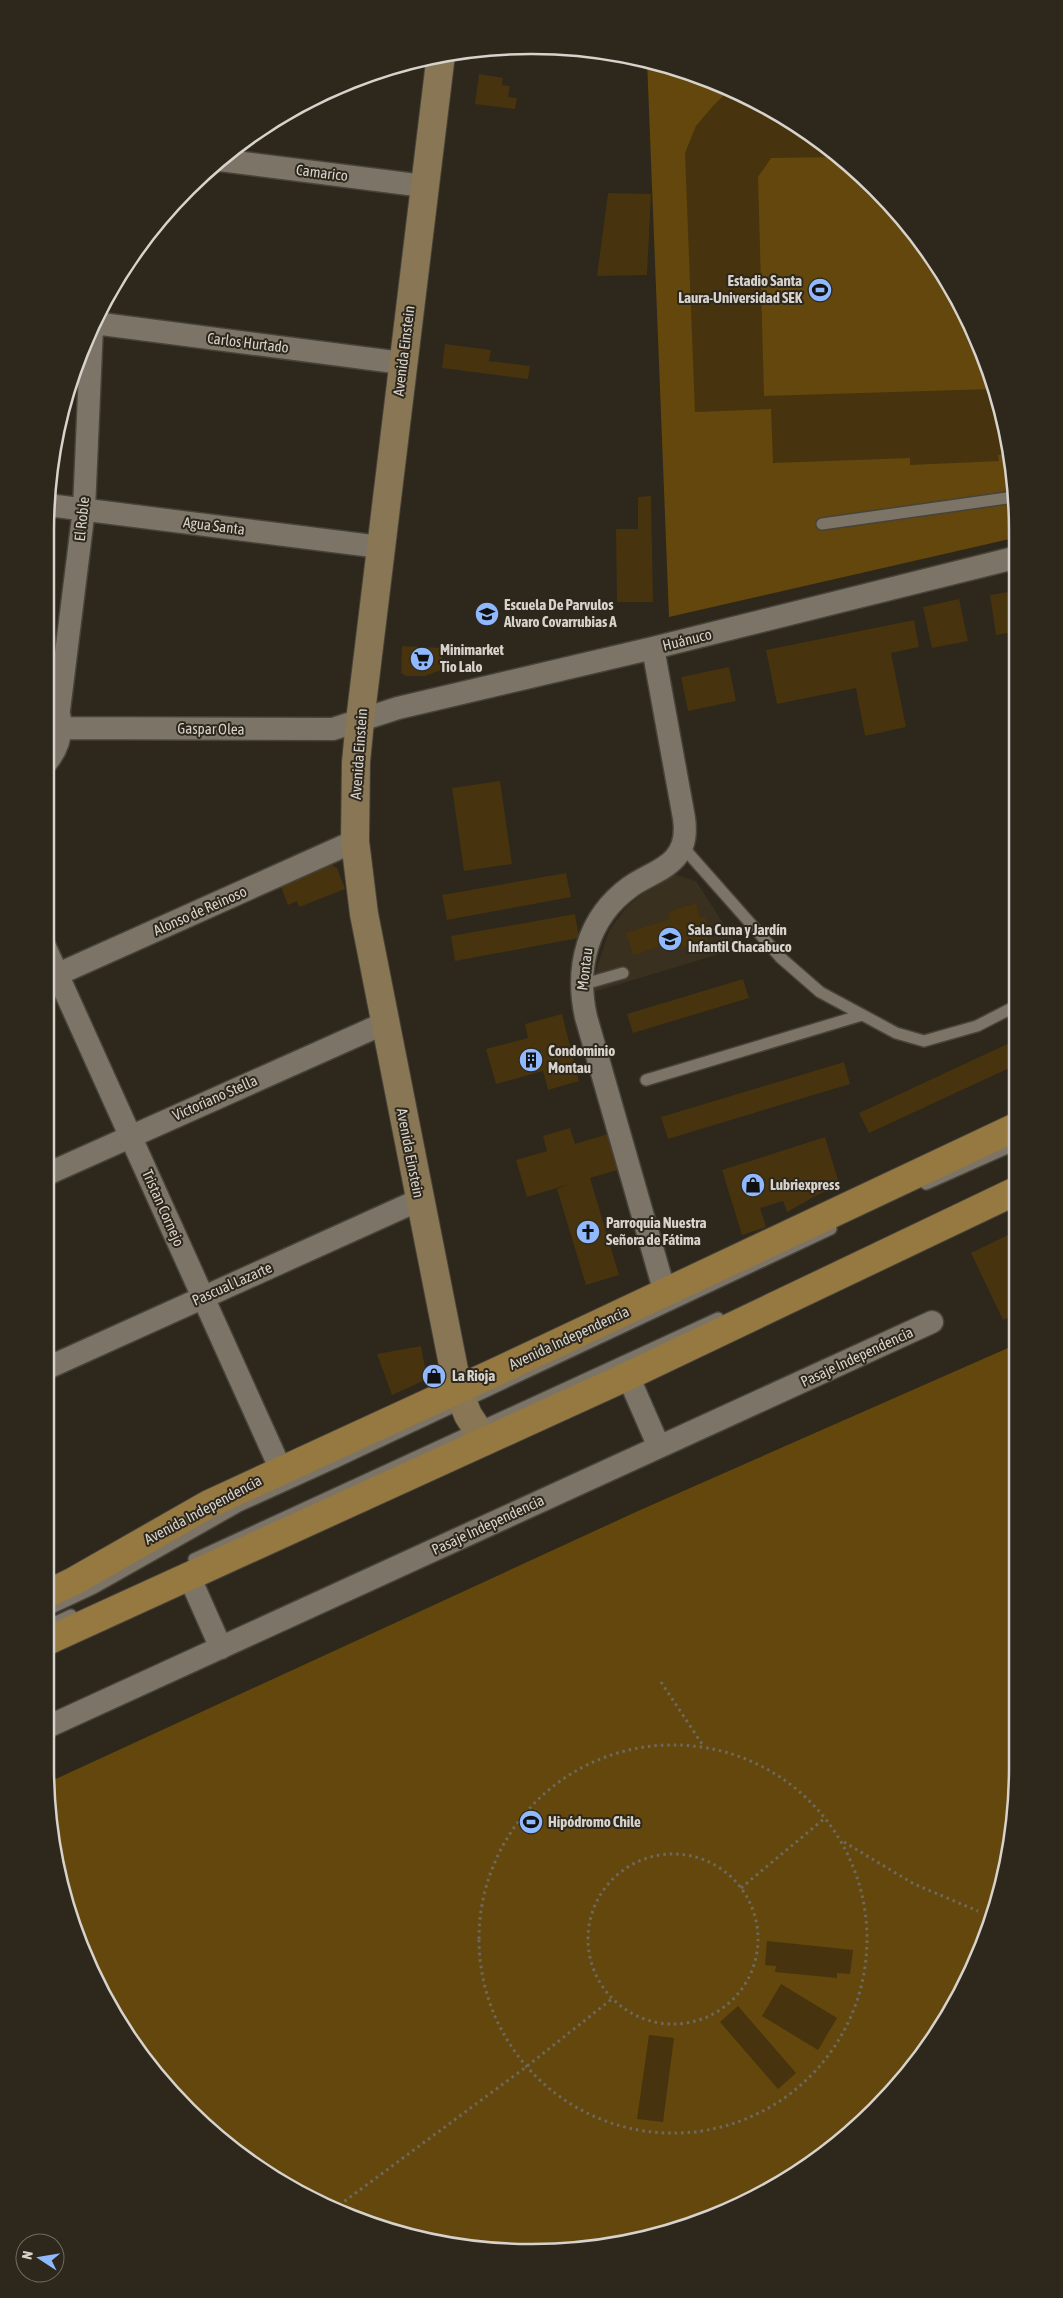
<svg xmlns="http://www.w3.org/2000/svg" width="1063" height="2298" font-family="'Asap Condensed',sans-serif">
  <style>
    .built { fill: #39301f }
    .green { fill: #63470c }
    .building { fill: #47330d }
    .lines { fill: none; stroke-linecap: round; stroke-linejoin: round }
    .lane-casing { stroke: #474339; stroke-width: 14 }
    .street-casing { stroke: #474339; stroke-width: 25 }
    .secondary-casing { stroke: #474339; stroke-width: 30 }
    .primary-casing { stroke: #474339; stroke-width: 30 }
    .path { stroke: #6e695f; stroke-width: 3; stroke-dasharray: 2.5 4; stroke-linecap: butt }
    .lane { stroke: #7b7467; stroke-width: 11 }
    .street { stroke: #7b7467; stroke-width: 22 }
    .secondary { stroke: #887654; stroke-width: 28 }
    .primary { stroke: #967941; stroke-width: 28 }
    .labels { text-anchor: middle; stroke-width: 4; stroke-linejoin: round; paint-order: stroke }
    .street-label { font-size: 15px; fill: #d7d3cc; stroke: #2d271c }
    .poi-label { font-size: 15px; font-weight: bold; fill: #d7d3cc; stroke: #2d271c; text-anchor: start }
    .rim { fill: none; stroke: #d7d3cc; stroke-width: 2.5 }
  </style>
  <rect width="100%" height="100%" fill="#2d271c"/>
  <path class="built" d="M673,874l23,7 43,67 -145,44 3,-25 12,-36 16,-22 17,-15z"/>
  <path class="green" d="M647,60l70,22 110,63 90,90 64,110 33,123v70l-345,79z
    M1017,1344l1,423 -9,95 -28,90 -45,85 -39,50 -69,65 -54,36 -86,39 -62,17 -95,9 -94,-9 -62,-17 -87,-39 -77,-56 -45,-45 -56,-78 -39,-86 -17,-62 -7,-78 591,-272z"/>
  <path class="building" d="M479,74l24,4 -1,7 8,1 -2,11 9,1 -2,11 -40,-5z
    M730,89l97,56 12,12 -68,1 -13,19 6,219 229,-7 17,65 -12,1 1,6 -89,4v-7l-137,5 -2,-54 -76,3 -10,-259 11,-27 17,-20z
    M608,193l43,1 -4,81 -50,1z
    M445,344l46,6 -2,11 41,5 -2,13 -86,-11z
    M651,496l2,106h-36l-1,-73h22v-32z
    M1014,591v41l-18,3 -6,-40z
    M959,599l9,42 -36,7 -9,-41z
    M914,620l5,27 -28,6 15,74 -41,9 -9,-48 -79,16 -11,-54z
    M402,646l41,2 -2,22 -16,6h-19l-5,-3z
    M729,667l7,34 -48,10 -7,-34z
    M500,781l12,83 -48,7 -12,-83z
    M328,863l9,5 8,21 -46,18 -2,-6 -9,4 -9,-23z
    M566,873l5,24 -124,23 -5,-25z
    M696,903l4,15 5,-1 3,8 -5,2 5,14 -25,7 -2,-8 -48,15 -7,-22 44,-14 -2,-7z
    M575,914l4,24 -124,23 -4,-25z
    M743,979l6,19 -116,35 -6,-19z
    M562,1014l17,67 -31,9 -5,-19 -47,13 -10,-35 42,-11 -3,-14z
    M1016,1040v25l-147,68 -10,-20z
    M844,1062l6,22 -182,55 -7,-22z
    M570,1128l5,16 36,-11 10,36 -31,9 29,97 -33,10 -29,-96 13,-5 -43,13 -11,-37 31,-9 -4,-15z
    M825,1137l14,46 -52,29 -4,-11 -23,7 6,19 -24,8 -20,-65z
    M1016,1231l1,83 -14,6 -32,-67z
    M421,1346l5,27 -3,8 -31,14 -15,-41z
    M767,1941l86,9 -3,24 -13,-1v5l-62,-6 1,-6 -11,-1z
    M781,1984l56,34 -19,32 -56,-34z
    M738,2006l58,67 -18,16 -58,-67z
    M649,2035l25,3 -11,84 -26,-3z"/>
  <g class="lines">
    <g class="lane-casing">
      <path id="lane" d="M822,524l192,-27
        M682,846l99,112 39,34 76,41 28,8 53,-15 39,-20
        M581,985l42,-12
        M646,1080l216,-65
        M926,1184l90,-40
        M194,1559l524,-241
        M45,1611l49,-23 145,-82 97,-44 495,-233
        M45,1627l26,-12"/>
    </g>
    <g class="street-casing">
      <path id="street" d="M220,160l204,26
        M94,323l308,40
        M48,505l332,42
        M653,648l31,170c2,14 1,29 -9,40 -11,13 -32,19 -45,29 -43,31 -55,81 -44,130l79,276
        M59,710l25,-201 8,-183
        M61,728l272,1 65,-21 255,-60 361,-90
        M45,764c20,-22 21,-53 0,-74
        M45,947l236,523
        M45,980l310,-139
        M45,1175l340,-152
        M45,1369l374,-169
        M628,1376l31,71
        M189,1576l32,72
        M45,1728l887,-406"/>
    </g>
    <g class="secondary-casing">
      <path id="secondary" d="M441,54l-81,667 -4,41 -1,79 9,73 94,476 10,25 17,26"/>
    </g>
    <g class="primary-casing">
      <path id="primary" d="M45,1595l29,-14 135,-77 291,-134 516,-243
        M45,1642l583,-266 388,-185"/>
    </g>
    <path class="path" d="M661,1682l41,62
      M479 1939a194 194 0 1 1 388 0a194 194 0 1 1-388 0Z
      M844,1842l70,42 64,27
      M588 1939a85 85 0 1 1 170 0a85 85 0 1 1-170 0Z
      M741,1888l84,-70
      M334,2209l192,-142 87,-69"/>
    <use href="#lane" class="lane"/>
    <use href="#street" class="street"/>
    <use href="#secondary" class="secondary"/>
    <use href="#primary" class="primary"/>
  </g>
  <defs>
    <g id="stadium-disc" transform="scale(1.25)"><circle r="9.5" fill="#8fb8fd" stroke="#2d271c"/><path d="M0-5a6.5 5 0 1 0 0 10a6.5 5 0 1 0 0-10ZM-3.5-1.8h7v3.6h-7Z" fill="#111"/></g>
    <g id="school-disc" transform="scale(1.25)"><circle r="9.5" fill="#8fb8fd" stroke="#2d271c"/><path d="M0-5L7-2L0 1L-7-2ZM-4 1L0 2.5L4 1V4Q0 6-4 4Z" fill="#111"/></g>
    <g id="supermarket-disc" transform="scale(1.25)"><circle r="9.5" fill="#8fb8fd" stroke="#2d271c"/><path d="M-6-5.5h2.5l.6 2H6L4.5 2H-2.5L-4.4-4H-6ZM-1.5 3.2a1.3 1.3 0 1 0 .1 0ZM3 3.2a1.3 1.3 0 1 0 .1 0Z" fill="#111"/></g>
    <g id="building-disc" transform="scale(1.25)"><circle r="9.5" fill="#8fb8fd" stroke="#2d271c"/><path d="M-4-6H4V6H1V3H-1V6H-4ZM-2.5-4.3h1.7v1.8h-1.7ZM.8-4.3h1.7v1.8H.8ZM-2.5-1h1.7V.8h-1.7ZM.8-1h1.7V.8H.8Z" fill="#111"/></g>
    <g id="shop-disc" transform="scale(1.25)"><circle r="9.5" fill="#8fb8fd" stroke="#2d271c"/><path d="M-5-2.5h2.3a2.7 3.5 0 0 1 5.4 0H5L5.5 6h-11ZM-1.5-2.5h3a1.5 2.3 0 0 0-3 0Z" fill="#111"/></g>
    <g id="church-disc" transform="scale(1.25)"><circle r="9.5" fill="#8fb8fd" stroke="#2d271c"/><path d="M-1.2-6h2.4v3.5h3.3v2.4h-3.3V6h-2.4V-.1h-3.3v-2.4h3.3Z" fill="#111"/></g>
  </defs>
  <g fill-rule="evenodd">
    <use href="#stadium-disc" x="820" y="290"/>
    <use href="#school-disc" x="487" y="614"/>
    <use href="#supermarket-disc" x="422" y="659"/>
    <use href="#school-disc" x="670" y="939"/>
    <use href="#building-disc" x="531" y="1060"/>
    <use href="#shop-disc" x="753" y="1185"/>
    <use href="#church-disc" x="588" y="1232"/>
    <use href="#shop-disc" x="434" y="1376"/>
    <use href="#stadium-disc" x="531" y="1822"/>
  </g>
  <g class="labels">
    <g class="street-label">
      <text transform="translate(322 173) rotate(7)" y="5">Camarico</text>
      <text transform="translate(248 343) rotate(7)" y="5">Carlos Hurtado</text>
      <text transform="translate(404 351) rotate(-83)" y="5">Avenida Einstein</text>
      <text transform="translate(82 519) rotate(-84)" y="5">El Roble</text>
      <text transform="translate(214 526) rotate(7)" y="5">Agua Santa</text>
      <text transform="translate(687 640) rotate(-14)" y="5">Huánuco</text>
      <text transform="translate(211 729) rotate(1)" y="5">Gaspar Olea</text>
      <text transform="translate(359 754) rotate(-86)" y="5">Avenida Einstein</text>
      <text transform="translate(200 911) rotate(-24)" y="5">Alonso de Reinoso</text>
      <text transform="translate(585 969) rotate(-83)" y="5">Montau</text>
      <text transform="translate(215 1098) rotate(-24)" y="5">Victoriano Stella</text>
      <text transform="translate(410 1153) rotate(79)" y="5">Avenida Einstein</text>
      <text transform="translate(163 1208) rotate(66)" y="5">Tristan Cornejo</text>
      <text transform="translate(232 1284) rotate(-24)" y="5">Pascual Lazarte</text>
      <text transform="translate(569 1338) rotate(-25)" y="5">Avenida Independencia</text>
      <text transform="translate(857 1357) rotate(-25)" y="5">Pasaje Independencia</text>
      <text transform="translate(203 1510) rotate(-28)" y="5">Avenida Independencia</text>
      <text transform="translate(488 1525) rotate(-25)" y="5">Pasaje Independencia</text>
    </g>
    <g class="poi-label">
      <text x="802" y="286" text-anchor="end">Estadio Santa<tspan x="802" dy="17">Laura-Universidad SEK</tspan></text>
      <text x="504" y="610">Escuela De Parvulos<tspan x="504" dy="17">Alvaro Covarrubias A</tspan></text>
      <text x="440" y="655">Minimarket<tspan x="440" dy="17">Tio Lalo</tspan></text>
      <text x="688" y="935">Sala Cuna y Jardín<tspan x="688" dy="17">Infantil Chacabuco</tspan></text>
      <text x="548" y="1056">Condominio<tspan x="548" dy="17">Montau</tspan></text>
      <text x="770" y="1190">Lubriexpress</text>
      <text x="606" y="1228">Parroquia Nuestra<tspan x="606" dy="17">Señora de Fátima</tspan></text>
      <text x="452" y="1381">La Rioja</text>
      <text x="548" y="1827">Hipódromo Chile</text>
    </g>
  </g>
  <path d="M0 0H1063V2298H0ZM531 54H532A477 477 0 0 1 1009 531V1767A477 477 0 0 1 532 2244H531A477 477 0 0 1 54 1767V531A477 477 0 0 1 531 54Z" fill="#2d271c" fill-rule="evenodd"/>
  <path class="rim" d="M531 54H532A477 477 0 0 1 1009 531V1767A477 477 0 0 1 532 2244H531A477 477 0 0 1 54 1767V531A477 477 0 0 1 531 54Z"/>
  <g transform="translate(40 2258) rotate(282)"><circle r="24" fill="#2d271c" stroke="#716c62"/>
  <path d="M0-4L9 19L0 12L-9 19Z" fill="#8fb8fd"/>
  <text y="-8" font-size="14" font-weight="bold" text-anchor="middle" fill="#d7d3cc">N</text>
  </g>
</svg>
